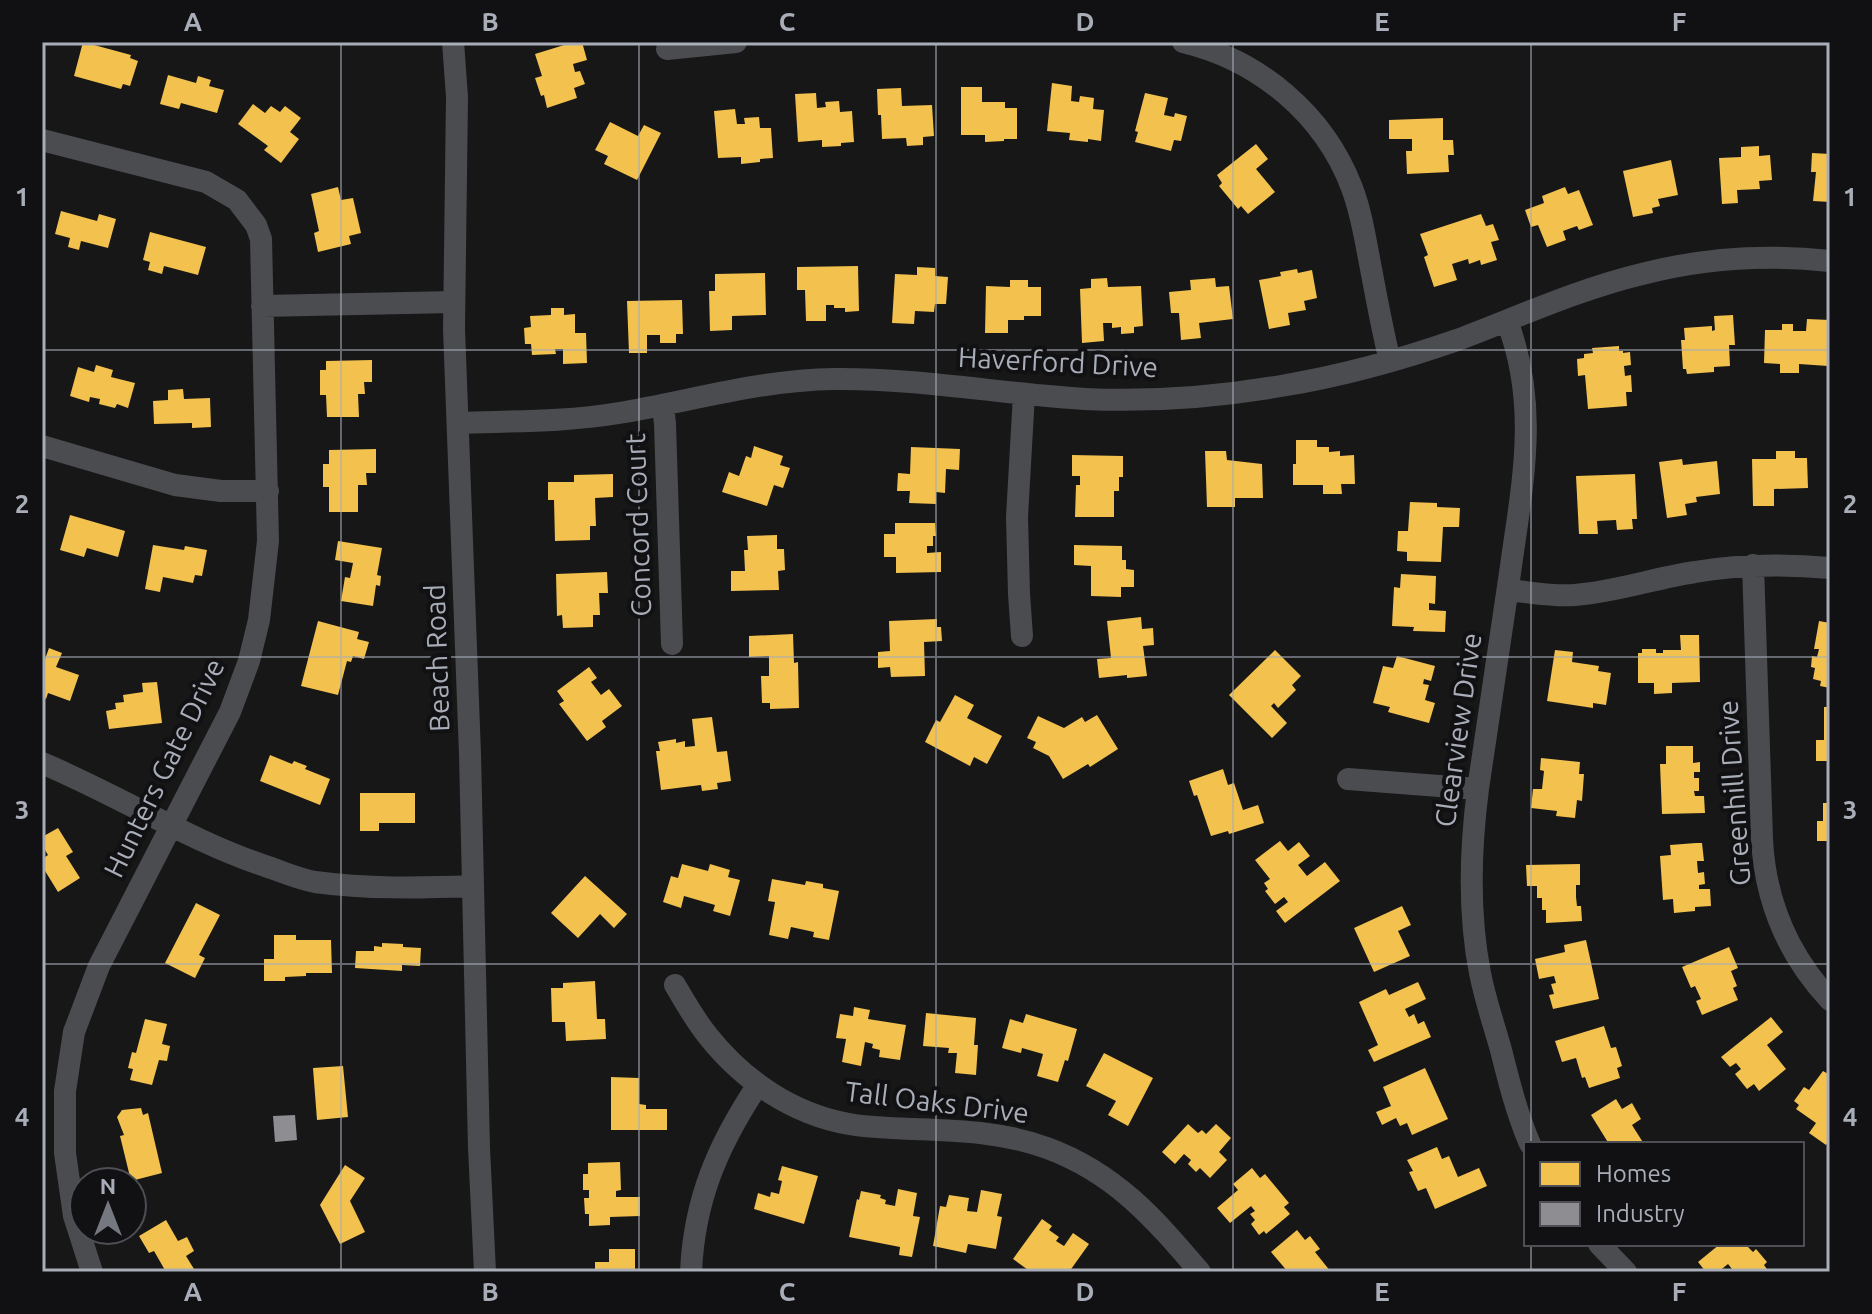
<svg xmlns="http://www.w3.org/2000/svg" width="1872" height="1314" font-family="Ubuntu,sans-serif">
  <style>
    .homes { fill: #f2c14e }
    .industry { fill: #8d8d92 }
    .lines { fill: none; stroke-linecap: round; stroke-linejoin: round }
    .minor { stroke: #4b4c50; stroke-width: 22 }
    .grid { fill: none; stroke: #a8adb8; stroke-width: 2; stroke-opacity: 0.55 }
    .labels { text-anchor: middle; stroke-width: 8; stroke-linejoin: round; paint-order: stroke }
    .street-label { font-size: 28px; fill: #a8adb8; stroke: #111113 }
    .neatline { fill: none; stroke: #a8adb8; stroke-width: 3 }
    .grid-label { font-size: 26px; text-anchor: middle; font-weight: bold; fill: #a8adb8 }
  </style>
  <rect width="100%" height="100%" fill="#171717"/>
  <path class="homes" d="M83,42l48,13 -1,3 8,3 -8,25 -7,-2 -2,5 -47,-13z
    M574,42h8l5,18 -14,4 2,8 5,-1 5,13 -11,4 3,10 -30,10 -3,-13 -3,1 -6,-18 7,-2 -7,-22z
    M168,75l28,8 2,-7 13,4 -2,6 15,4 -7,23 -36,-10 -2,6 -19,-5z
    M1052,83l20,3 -1,15 8,1 1,-6 14,2 -1,11 11,1 -3,31 -13,-2v3l-19,-2 1,-7 -23,-2z
    M961,87h21v15h23v6h12v31h-13v2l-19,1v-7h-24z
    M901,88l1,18 30,-1 2,31 -11,1v8l-16,1 -1,-8 -24,1 -1,-24h-3l-1,-26z
    M816,93l1,15 9,-1 -1,-5 14,-1 1,11 12,-1 2,31 -13,1v3l-19,1v-7l-24,2 -3,-48z
    M1145,93l23,5 -4,17 10,2 1,-4 12,3 -6,25 -7,-1 -3,11 -36,-9 3,-10 -3,-1z
    M253,104l12,9 6,-7 9,6 5,-6 16,12 -11,14 9,7 -18,24 -17,-13 4,-4 -30,-22z
    M735,109l2,15h8l-1,-6 15,-1 1,11h11l2,30 -13,1v3l-19,2v-7l-23,1 -4,-47z
    M1443,118v22h10l1,15h-6l1,17 -42,2 -1,-23h6v-12h-23v-19z
    M610,122l28,14 6,-11 17,8 -24,47 -33,-16 4,-8 -13,-6z
    M1256,144l12,15 -12,10 19,23 -27,22 -7,-8 -3,3 -19,-23 3,-3 -5,-8z
    M1759,146v10l11,-1 2,25 -13,1 1,8 -23,1 1,13 -16,1 -3,-46 22,-1v-10z
    M1812,153l18,1v48l-17,-1 3,-29h-5z
    M1671,160l7,35 -20,4 2,7 -8,2 1,5 -20,4 -10,-46z
    M338,187l3,13 12,-2 8,35 -12,3 2,8 -33,8 -4,-19 5,-2 -8,-37z
    M1565,187l3,7 11,-4 14,35 -14,5 -2,-4 -14,5 3,9 -19,7 -9,-22 -7,2 -6,-17 19,-7 -2,-7z
    M61,211l36,10 2,-7 17,5 -8,29 -27,-7 -2,9 -11,-3 2,-9 -15,-4z
    M1481,214l5,12 7,-2 6,16 -8,2 6,18 -16,5 -1,-5 -11,4 -1,-5 -16,5 5,16 -23,7 -10,-30 4,-2 -8,-21z
    M150,232l56,15 -8,28 -34,-9 -2,8 -14,-4 2,-8 -7,-2z
    M858,266l1,45 -14,1v-4h-11v-3h-8v16h-20l-1,-31h-8v-23z
    M917,267l18,1v8l13,1 -2,27h-11l-1,8 -19,-1 -1,13 -22,-1 3,-49 22,1z
    M1297,269l1,4 14,-3 5,28 -13,3 2,9 -18,3 2,12 -21,4 -10,-49 22,-4 -1,-4z
    M765,273l1,42 -34,1v14l-22,1 -1,-40h6v-17z
    M1107,278l1,9 33,-1 2,40 -9,1v6l-13,1v-7l-9,1v-5h-9l1,18 -22,2 -2,-54 11,-1v-9z
    M1215,278l1,9 13,-1 4,33 -34,4 2,15 -20,2 -2,-27h-8l-2,-21 22,-2 -1,-10z
    M1010,280h18v7h13v29h-17v4h-16v13h-23l1,-47 24,1z
    M682,300l1,34h-7v9h-16v-8h-13v18h-18l-2,-52z
    M551,308h13v7l11,-1v19h11l1,30 -24,1v-15h-8l1,5 -24,1 -1,-11h-6l-1,-16 7,-1 -1,-11 21,-1z
    M1733,315l2,30h-6l1,21 -16,1v5l-27,2 -1,-5h-3l-2,-29h4l-1,-12 28,-2v5l3,-1 -1,-14z
    M1807,319l23,1 -2,46 -29,-2v9h-19v-9l-16,-1 1,-33h17v-6h11v7h13z
    M1619,346v5h4v2l7,-1 1,13 -7,1 1,10 6,-1 1,17h-6l1,14 -39,3 -3,-34 -7,1 -1,-17 7,-1v-4l9,-1 -1,-5z
    M372,360v22h-8l1,12h-7l1,23h-32l-1,-22h-6v-25h6v-9z
    M96,365l17,5 -2,7 24,6 -7,25 -11,-4 -2,4 -16,-4 1,-5 -10,-2 -1,5 -19,-6 8,-29 16,5z
    M183,389l1,10 26,-1 1,29 -19,1v-5l-38,1 -1,-23 15,-1v-10z
    M1296,440h21v7h12v5l11,-1v5l14,-1 1,29h-14l1,10h-19v-9h-30v-21h3z
    M754,446l29,10 -3,9 10,3 -7,20 -9,-3 -7,21 -45,-14 7,-20 10,4 7,-20 5,2z
    M911,447l49,2 -1,21 -13,-1 -1,24 -9,-1v12l-27,-1 1,-12h-13l1,-18 12,1z
    M376,449v24h-10l1,12h-9v27h-29v-25h-6v-23h6v-14z
    M1205,451h21l1,9 35,4 1,34h-28v9h-28z
    M1776,451h19v7h12l1,30 -34,1v17h-21l-1,-47h24z
    M1072,455l51,1v21h-4v14h-5v26h-39l1,-32h4v-9h-8z
    M1682,459l1,6 34,-4 3,33 -24,3 1,5 -12,2 2,11 -20,3 -8,-56z
    M613,474v23l-18,1 1,28h-6v14l-35,1 -1,-41h-6v-18h26v-7z
    M1635,474l2,45h-5l1,10 -16,1 -1,-10 -19,1 1,13h-19l-3,-58z
    M1410,502l27,1v4l23,1 -1,19h-16l-2,35 -34,-1v-9l-10,-1 1,-20h10z
    M70,515l55,16 -7,26 -31,-9 -3,9 -24,-7z
    M895,523h40l1,13h-3v10h-6v7l14,-1v20l-45,1v-16h-12v-23h11z
    M777,535v14h7l1,21 -7,1 1,19 -48,1v-20h14l-1,-21h4l-1,-14z
    M338,541l44,7 -5,27 4,1 -1,10 -4,-1 -3,21 -32,-5 4,-24 5,1 3,-15 -18,-3z
    M153,545l31,5 1,-4 22,4 -5,26 -7,-1 -2,8 -30,-6 -3,15 -15,-3z
    M1074,545l48,1v14h4v9l8,1v17h-13v10l-30,-1v-30l-17,-1z
    M607,572l1,21h-9l1,22h-7v12l-30,1 -1,-13 -5,1 -1,-42z
    M1401,574l35,2 -1,28 -6,-1v7l17,1 -1,21 -32,-1 1,-4 -22,-1 2,-39 6,1z
    M1141,617l1,12 11,-1 1,17 -11,1 4,30 -20,2v-3l-28,3 -2,-19 14,-1 -4,-37z
    M937,619v8h4l1,14 -18,1 1,34 -34,1 -1,-10 -12,1v-16l12,-1 -1,-30z
    M318,621l41,11 -2,7 12,3 -5,17 -11,-3 -2,6 -4,-1 -9,34 -37,-9z
    M1819,621l11,2v65l-10,-2 1,-5 -8,-2 2,-11 -4,-1 1,-11 5,1 2,-8h-5z
    M793,634l1,29 4,-1 1,46 -29,1v-6h-8l-1,-27h8v-20l-20,1v-21z
    M1680,635h19l1,47 -28,1v10l-18,1v-11h-16v-30h4v-4h14v4h7v-3h18z
    M49,648l13,5 -6,14 23,8 -9,26 -22,-8 -2,6 -4,-2v-35h2z
    M1275,650l26,26 -9,9 4,5 -18,18 -4,-5 -3,3 16,17 -15,15 -43,-43z
    M1555,650l18,2 -1,10 27,4 -1,5 13,2 -5,32 -13,-2v5l-46,-7z
    M1397,656l38,10 -4,15 -7,-2 -1,5 6,1 -4,15 10,3 -6,20 -41,-11 2,-5 -17,-4 10,-37 10,2z
    M589,667l8,11 -6,4 10,13 8,-6 13,17 -20,15 4,6 -19,14 -28,-37 5,-3 -7,-10z
    M157,682l5,41 -53,6 -3,-18 10,-2 -1,-6 9,-1 -1,-7 20,-3 -1,-9z
    M955,695l19,10 -7,13 35,18 -15,28 -13,-7 -4,9 -45,-24 11,-22 4,2z
    M1824,707h6v54h-14v-21h8z
    M1097,715l21,34 -28,18 -2,-3 -25,15 -14,-23 -16,-8 3,-6 -9,-4 11,-22 26,12 18,-11 3,5z
    M712,717l5,35 10,-1 4,30 -14,2 1,6 -16,2 -1,-6 -40,5 -5,-39h4l-2,-9 18,-3v4l9,-2v6l10,-1 -3,-27z
    M1666,746h27v17l7,-1v10h-6v6h5v13h-5l1,5h9l1,17 -43,1 -2,-50h6z
    M270,755l22,9 2,-3 13,5 -2,3 25,10 -10,26 -60,-24z
    M1541,758l39,4 -1,12h5l-2,27 -5,-1 -2,18 -19,-2 1,-5 -26,-3 2,-19h9l2,-18 -4,-1z
    M1223,769l5,16 6,-2 9,27 15,-5 6,18 -35,11 -1,-3 -17,5 -14,-41 -3,1 -5,-15z
    M360,793h55v30h-36v8h-19z
    M1823,803h7v38h-13v-20h6z
    M58,828l15,24 -7,4 14,22 -22,14 -16,-26v-7l6,-4 -6,-10v-8z
    M1280,841l8,10 11,-9 11,14 -12,9 9,11 18,-14 15,19 -55,42 -9,-12 12,-9 -4,-5 -9,7 -10,-13 3,-2 -4,-6 6,-4 -15,-19z
    M1696,843h6l2,18h-7l1,12 6,-1 1,12 -6,1v4h11l1,17 -16,1v4l-21,2 -1,-14 -10,1 -3,-44 11,-1 -1,-10z
    M682,864l26,7 2,-7 20,6 -2,7 12,3 -10,36 -17,-5 2,-6 -31,-9 -3,12 -18,-6 8,-26 7,2z
    M1580,864v21h-4v12l1,9h4l1,15 -36,2v-13h-4v-12h-5v-12h-10l-1,-21z
    M585,876l42,38 -13,14 -14,-14 -22,24 -27,-25z
    M772,879l33,6 1,-4 17,3v4l16,3 -10,49 -16,-3 1,-5 -23,-5 -3,12 -19,-4 6,-33 -7,-1z
    M196,903l24,12 -21,40 6,3 -10,20 -30,-15z
    M1402,906l9,19 -13,6 12,25 -36,16 -20,-44z
    M274,935h22v5h35l1,33h-26v3l-21,1v4h-21v-22h10z
    M1586,940l13,59 -46,10 -4,-14 5,-1 -3,-10 5,-1 -2,-7 -15,3 -4,-20 30,-7 -1,-7z
    M382,943l21,1v3l18,1 -1,18 -18,-1v6l-47,-3 1,-17h18v-5l8,1z
    M1729,947l9,21 -7,3 6,15 -4,2 5,12 -36,15 -6,-14 5,-2 -6,-13 -4,2 -9,-21z
    M595,981l2,38h8l1,20 -40,2 -1,-19h-13l-1,-34h12v-5z
    M1418,982l8,17 -21,10 4,8 5,-3 4,10 6,-3 7,16 -57,25 -6,-12 10,-5 -19,-43 27,-13 3,6z
    M854,1007l16,3 -2,9 38,6 -6,35 -21,-3 1,-7 -8,-2 1,-4 -8,-2 -4,24 -19,-4 4,-23 -10,-1 4,-24 13,2z
    M926,1013l50,5 -2,27h4l-2,30 -21,-2 2,-20h-9l1,-5 -26,-2z
    M1026,1014l51,15 -9,32 -3,-1 -7,22 -21,-6 6,-22 -21,-6 -1,5 -19,-5 8,-29 13,4z
    M1771,1017l12,15 -16,13 19,24 -27,22 -5,-7 -7,5 -12,-15 6,-5 -5,-6 -6,4 -9,-10z
    M145,1019l22,5 -5,20 8,2 -3,15 -8,-1 -7,25 -22,-5 3,-11 -5,-1 4,-16 4,1z
    M1604,1026l7,22 5,-1 6,19 -5,2 3,10 -31,10 -4,-11 -3,1 -6,-20 -14,4 -7,-21z
    M1104,1053l49,25 -25,48 -20,-11 8,-14 -30,-15z
    M343,1066l5,51 -31,3 -4,-52z
    M1425,1068l23,51 -36,16 -5,-12 -7,3 -4,-8 -14,7 -6,-13 15,-6 -8,-19z
    M1823,1071l7,4v65l-4,5 -17,-12 7,-10 -20,-14 3,-4 -5,-4 10,-14 5,3z
    M611,1077l28,1v26l7,1v4h21v21h-56z
    M1616,1099l6,10 10,-6 9,16 -9,6 12,19h-35l-18,-29z
    M141,1108l2,7 5,-2 14,60 -31,8 -11,-45 4,-1 -7,-18 5,-7z
    M1188,1124l10,9 4,-3 4,4 10,-10 15,14 -12,14 8,8 -17,18 -10,-10 -4,4 -8,-8 3,-4 -7,-6 -9,10 -13,-12z
    M1437,1147l5,12 7,-3 9,21 21,-9 8,18 -52,23 -9,-21 -8,3 -9,-19 4,-1 -6,-11z
    M620,1162l1,28 -5,1v6h24v19l-30,1v8l-21,1v-12h-4l-1,-16h5v-8h-6v-16h5v-11z
    M345,1165l20,13 -15,23 15,31 -25,12 -20,-39z
    M782,1166l36,10 -14,48 -50,-15 4,-16 12,4 1,-5 8,2 3,-13 -4,-1z
    M1252,1168l8,10 5,-4 24,29 -5,4 6,7 -24,20 -2,-3 -5,4 -8,-11 4,-4 -5,-6 5,-3 -4,-5 -21,17 -13,-15 21,-18 -5,-6z
    M898,1189l19,4 -4,23 7,1 -8,40 -13,-2 1,-8 -51,-10 8,-38 2,1 2,-9 20,4 -1,3 6,2 -1,4 10,2z
    M981,1190l21,4 -5,22 5,1 -6,32 -28,-5 -2,9 -33,-7 7,-40 6,1 3,-12 20,3 -2,13 10,1z
    M1042,1219l10,7 -3,4 10,7 -3,4 8,5 9,-13 16,11 -20,28h-38l-18,-13z
    M166,1220l12,21 9,-4 7,14 -8,5 8,13 -6,3h-22l-12,-21 -5,2 -10,-17z
    M1297,1230l8,10 5,-4 10,13 -5,3 16,20h-43l-17,-20z
    M1720,1244h32l-4,3 5,5 3,-3 11,13 -3,3 5,7h-41l4,-3 -4,-5 -10,8h-12l-8,-10z
    M609,1249h26v23h-40v-10h14z"/>
  <path class="industry" d="M295,1115l2,25 -22,2 -2,-26z"/>
  <g class="lines">
    <path class="minor" d="M453,42l4,55 -3,232 16,425 9,394 6,124
      M1183,42c76,18 141,72 169,146 8,21 12,43 16,65 7,36 13,72 22,108
      M667,49l69,-7
      M42,140l164,42 31,18 19,25 5,14 7,302 -9,79 -10,41 -19,51 -131,254 -25,66 -9,59v62l9,63 18,56
      M262,306l192,-4
      M1507,321c33,86 15,164 3,252 -10,72 -21,144 -32,216 -8,62 -10,123 2,184 5,26 14,52 21,77 8,32 16,64 29,94
      M663,405l2,19 7,220
      M458,423c54,-2 108,-1 161,-10 72,-12 141,-33 215,-34 84,-1 167,15 251,20 66,3 132,-2 196,-13 60,-10 119,-26 176,-46 61,-23 122,-51 185,-66 61,-16 125,-20 188,-13
      M42,446l133,39 46,6h47
      M1753,565l9,274c3,61 26,116 68,161
      M1508,590c22,2 45,7 67,5 41,-3 80,-17 120,-23 46,-8 90,-8 135,-4
      M1022,636l-3,-42 -2,-77 7,-123
      M42,763c76,32 148,78 226,104 15,5 31,12 47,15 52,7 105,6 158,4
      M1348,779l130,10
      M675,985c10,17 20,35 33,51 35,44 84,78 141,88 21,4 44,4 66,5 45,2 89,3 132,19 68,25 107,70 153,124
      M1599,1244l27,28
      M691,1272c3,-72 27,-127 66,-186"/>
  </g>
  <path class="grid" d="M341,42v1230M639,42v1230M936,42v1230M1233,42v1230M1531,42v1102M42,350h1788M42,657h1788M42,964h1788M1531,1244v28"/>
  <g class="labels">
    <g class="street-label">
      <text transform="translate(1058 362) rotate(3)" y="10">Haverford Drive</text>
      <text transform="translate(638 525) rotate(-92)" y="10">Concord Court</text>
      <text transform="translate(437 658) rotate(-92)" y="10">Beach Road</text>
      <text transform="translate(1458 730) rotate(-82)" y="10">Clearview Drive</text>
      <text transform="translate(164 768) rotate(-64)" y="10">Hunters Gate Drive</text>
      <text transform="translate(1734 793) rotate(-94)" y="10">Greenhill Drive</text>
      <text transform="translate(937 1102) rotate(7)" y="10">Tall Oaks Drive</text>
    </g>
  </g>
  <rect width="1872" height="1314" fill="none" stroke="#111113" stroke-width="88"/>
  <rect x="1524" y="1142" width="280" height="104" fill="#111113" stroke="#4d4f55" stroke-width="2"/>
  <rect x="1540" y="1162" width="40" height="24" fill="#f2c14e" stroke="#4d4f55" stroke-width="2"/>
  <text x="1596" y="1182" font-size="24" fill="#a8adb8">Homes</text>
  <rect x="1540" y="1202" width="40" height="24" fill="#8d8d92" stroke="#4d4f55" stroke-width="2"/>
  <text x="1596" y="1222" font-size="24" fill="#a8adb8">Industry</text>
  <g transform="translate(108 1206)"><circle r="38" fill="#111113" stroke="#4d4f55" stroke-width="2"/>
  <path d="M0-6L14 30L0 20L-14 30Z" fill="#757880"/>
  <text y="-12" font-size="22" font-weight="bold" text-anchor="middle" fill="#a8adb8">N</text>
  </g>
  <rect x="44" y="44" width="1784" height="1226" class="neatline"/>
  <g class="grid-label">
    <text x="193" y="31">A</text>
    <text x="490" y="31">B</text>
    <text x="787" y="31">C</text>
    <text x="1085" y="31">D</text>
    <text x="1382" y="31">E</text>
    <text x="1679" y="31">F</text>
    <text x="22" y="206">1</text>
    <text x="1850" y="206">1</text>
    <text x="22" y="513">2</text>
    <text x="1850" y="513">2</text>
    <text x="22" y="819">3</text>
    <text x="1850" y="819">3</text>
    <text x="22" y="1126">4</text>
    <text x="1850" y="1126">4</text>
    <text x="193" y="1301">A</text>
    <text x="490" y="1301">B</text>
    <text x="787" y="1301">C</text>
    <text x="1085" y="1301">D</text>
    <text x="1382" y="1301">E</text>
    <text x="1679" y="1301">F</text>
  </g>
</svg>
